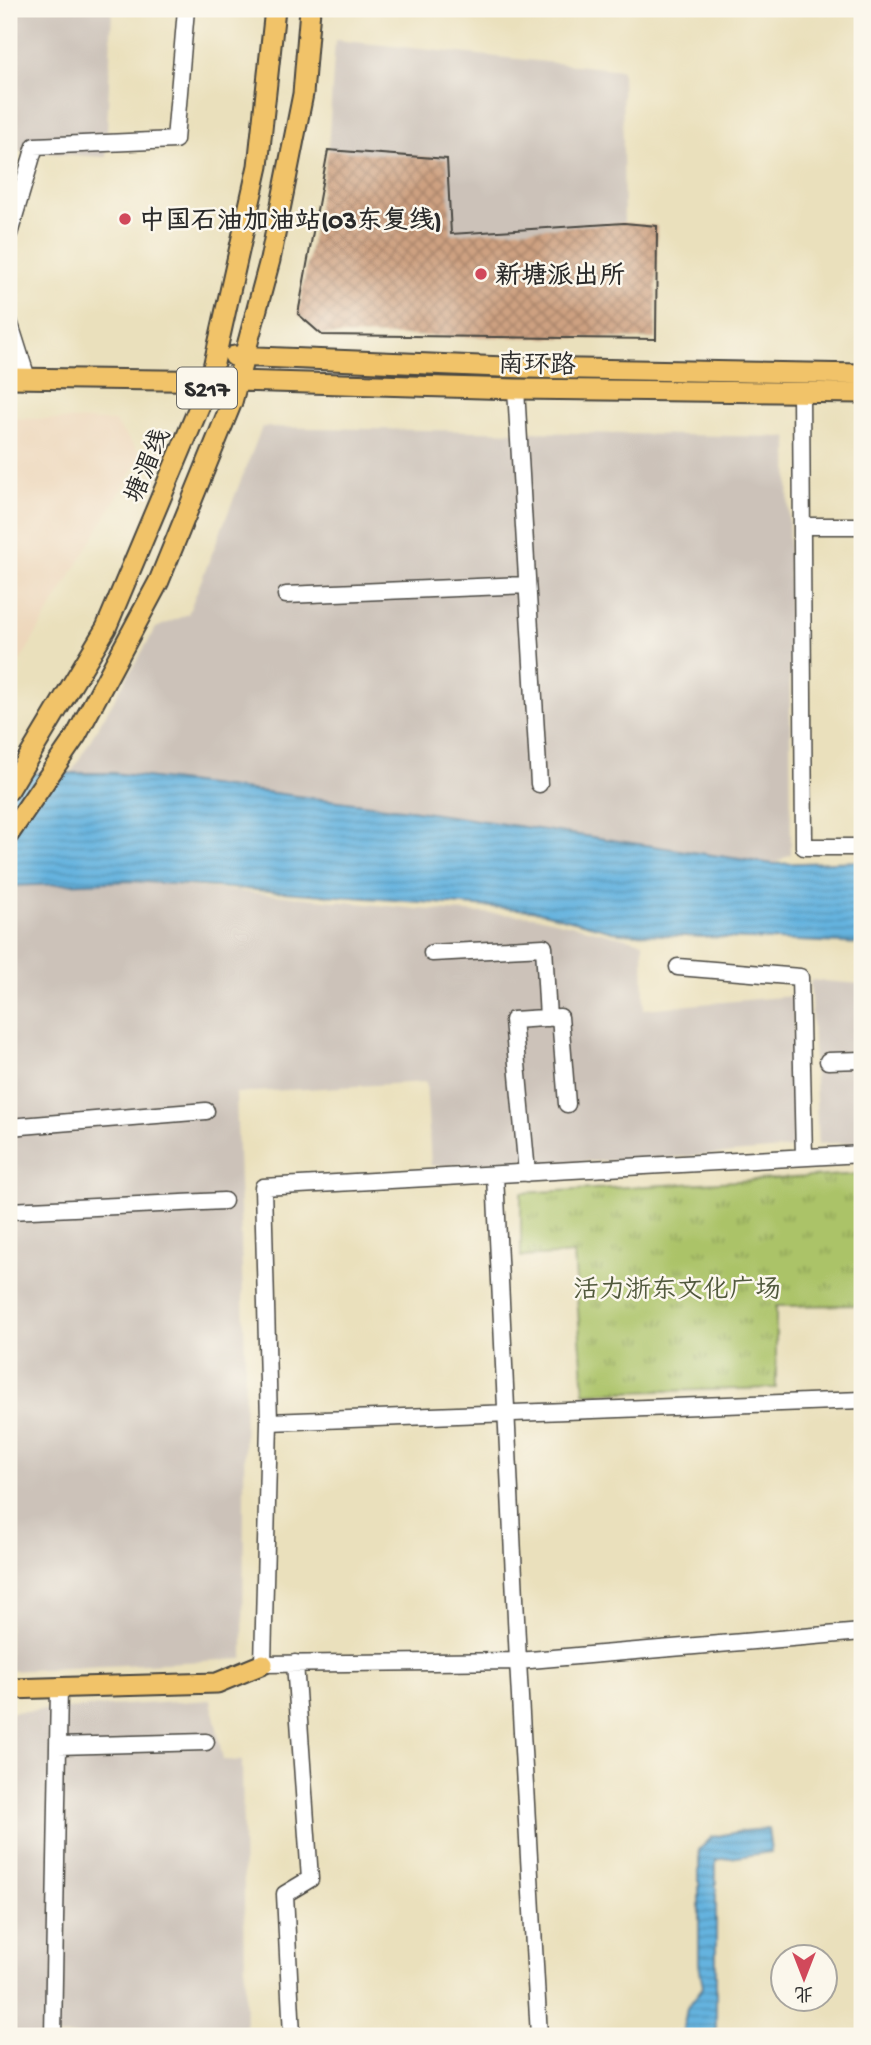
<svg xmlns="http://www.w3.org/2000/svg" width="871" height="2045" font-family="'Gochi Hand','LXGW WenKai TC',sans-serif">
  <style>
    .built { fill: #edd7bb }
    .industrial { fill: #ccc2b9 }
    .park { fill: url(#park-tufts); stroke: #6b774a; stroke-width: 2 }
    .water { fill: url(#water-rules); stroke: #486f85; stroke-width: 2 }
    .building { fill: url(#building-cross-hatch) }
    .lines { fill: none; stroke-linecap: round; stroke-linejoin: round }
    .minor-casing { stroke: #484641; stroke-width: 19 }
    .major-casing { stroke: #484641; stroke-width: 23 }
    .minor { stroke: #fff; stroke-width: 16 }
    .major { stroke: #f1c369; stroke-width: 19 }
    .poi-dot { fill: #d1495b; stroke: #fbf7ec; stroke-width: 2.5 }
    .labels { text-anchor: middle; stroke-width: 5; stroke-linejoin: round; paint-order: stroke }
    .shield { fill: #fbf7ec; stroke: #696865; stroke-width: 2 }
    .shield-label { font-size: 24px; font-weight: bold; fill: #2b2b2b }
    .poi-label { font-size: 26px; font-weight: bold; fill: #2b2b2b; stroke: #fbf7ec; text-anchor: start }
    .street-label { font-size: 26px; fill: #2b2b2b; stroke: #fbf7ec }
    .park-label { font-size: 26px; fill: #51593d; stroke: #fbf7ec }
  </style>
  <defs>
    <pattern id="park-tufts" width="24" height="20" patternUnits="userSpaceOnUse" patternTransform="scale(1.75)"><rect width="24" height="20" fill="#abc368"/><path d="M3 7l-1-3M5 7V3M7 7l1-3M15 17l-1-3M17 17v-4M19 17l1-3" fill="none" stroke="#8b9f56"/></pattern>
    <pattern id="water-rules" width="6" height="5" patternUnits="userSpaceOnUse" patternTransform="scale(1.75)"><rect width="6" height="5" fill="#65b3df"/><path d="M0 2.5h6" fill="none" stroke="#5392b5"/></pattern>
    <pattern id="building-cross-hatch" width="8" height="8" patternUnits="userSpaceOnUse" patternTransform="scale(1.75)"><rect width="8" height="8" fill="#cea181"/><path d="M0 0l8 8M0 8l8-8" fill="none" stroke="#a7836a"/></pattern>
  </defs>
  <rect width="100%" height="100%" fill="#fbf7ec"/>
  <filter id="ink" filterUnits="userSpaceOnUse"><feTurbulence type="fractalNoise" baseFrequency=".0143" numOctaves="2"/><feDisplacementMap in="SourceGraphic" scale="14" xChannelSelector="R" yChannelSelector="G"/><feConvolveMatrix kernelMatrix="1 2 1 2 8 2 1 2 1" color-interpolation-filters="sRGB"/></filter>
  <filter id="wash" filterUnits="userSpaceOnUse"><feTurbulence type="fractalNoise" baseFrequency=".00686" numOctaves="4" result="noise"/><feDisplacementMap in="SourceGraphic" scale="28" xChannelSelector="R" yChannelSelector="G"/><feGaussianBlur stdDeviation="1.57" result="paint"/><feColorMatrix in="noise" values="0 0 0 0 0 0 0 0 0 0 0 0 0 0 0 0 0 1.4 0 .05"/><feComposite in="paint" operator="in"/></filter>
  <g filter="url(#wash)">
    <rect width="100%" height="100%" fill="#eae0bc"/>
    <path class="built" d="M9,418l104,3 29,34 -133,225z"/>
    <path class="industrial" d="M9,9h103l-6,148 -90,-6 -7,20z
      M335,40l287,30 2,153 -173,11 -5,-75 -118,-9z
      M262,427l526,10 3,417 -18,10 -363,-54 -339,-37 85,-145 32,-14z
      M132,881l285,28 116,7 110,26 1,67 149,-13 2,152 -150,12 -214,6 -5,-84 -190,11 9,262 -2,304 -234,12v-785z
      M810,980l52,4v158l-44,2z
      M211,1700l12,60 19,1 4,275h-237v-324z"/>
    <path class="park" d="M862,1174v131l-86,1v82l-192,5 -10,-139 -53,3v-64z"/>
    <path class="water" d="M9,773h104l297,37 363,54 89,-3v83l-242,-11 -88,-23 -400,-29 -123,5z
      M768,1829l3,23 -55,8v176h-34l5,-28 16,-21 -4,-23v-114l13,-13 31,-6z"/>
    <g id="blocks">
      <path class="building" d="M328,150l119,9 4,75 173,-11 33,3 -1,113 -334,-4 -24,-21z"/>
    </g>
  </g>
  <g filter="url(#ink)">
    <use href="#blocks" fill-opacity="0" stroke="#484641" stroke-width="2"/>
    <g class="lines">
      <g class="minor-casing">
        <path id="minor" d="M9,234l26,-88 140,-6 11,-131
          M9,321l18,57
          M516,389l23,395
          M801,392l3,455h58
          M802,526h60
          M286,595l241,-10
          M432,953l112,-6 4,71
          M678,967l122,10 4,180
          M828,1061l34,-1
          M9,1127l197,-16
          M862,1154l-599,33 6,235 593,-22
          M527,1173l-14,-153 47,-3 7,87
          M495,1175l23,486 344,-29
          M9,1211l215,-10
          M269,1422l-6,242 255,-3 21,375
          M59,1688l-1,58 148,-4
          M53,2036l5,-290
          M292,2036l-7,-142 25,-15 -15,-216"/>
      </g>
      <g class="major-casing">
        <path id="major" d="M234,356l293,12 335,6
          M9,378l228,3 279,8 346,4
          M9,790l97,-162 104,-247 48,-215 17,-157
          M9,834l67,-98 83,-155 73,-179 38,-142 33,-166 7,-85
          M9,1689l208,-6 46,-19"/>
      </g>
      <use href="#minor" class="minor"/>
      <use href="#major" class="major"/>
    </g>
  </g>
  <g class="poi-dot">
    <circle cx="125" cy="219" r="7"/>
    <circle cx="481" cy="274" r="7"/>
  </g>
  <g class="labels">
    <rect class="shield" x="177" y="367.5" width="60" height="41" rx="5"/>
    <g class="shield-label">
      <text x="207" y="396">S217</text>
    </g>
    <g class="poi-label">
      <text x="139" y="228">中国石油加油站(03东复线)</text>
      <text x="495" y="283">新塘派出所</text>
    </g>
    <g class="street-label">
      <text transform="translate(537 363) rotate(1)" y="9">南环路</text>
      <text transform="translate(146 465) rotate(-67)" y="9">塘湄线</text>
    </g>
    <g class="park-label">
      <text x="677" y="1297">活力浙东文化广场</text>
    </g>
  </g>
  <rect width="871" height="2045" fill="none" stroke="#fbf7ec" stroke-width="35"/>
  <g transform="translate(804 1978) rotate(180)"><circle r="33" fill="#fbf7ec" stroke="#a8a59f" stroke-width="2"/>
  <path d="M0-5L12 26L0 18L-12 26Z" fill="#d1495b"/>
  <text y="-10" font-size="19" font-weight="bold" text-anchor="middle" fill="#2b2b2b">北</text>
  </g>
</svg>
